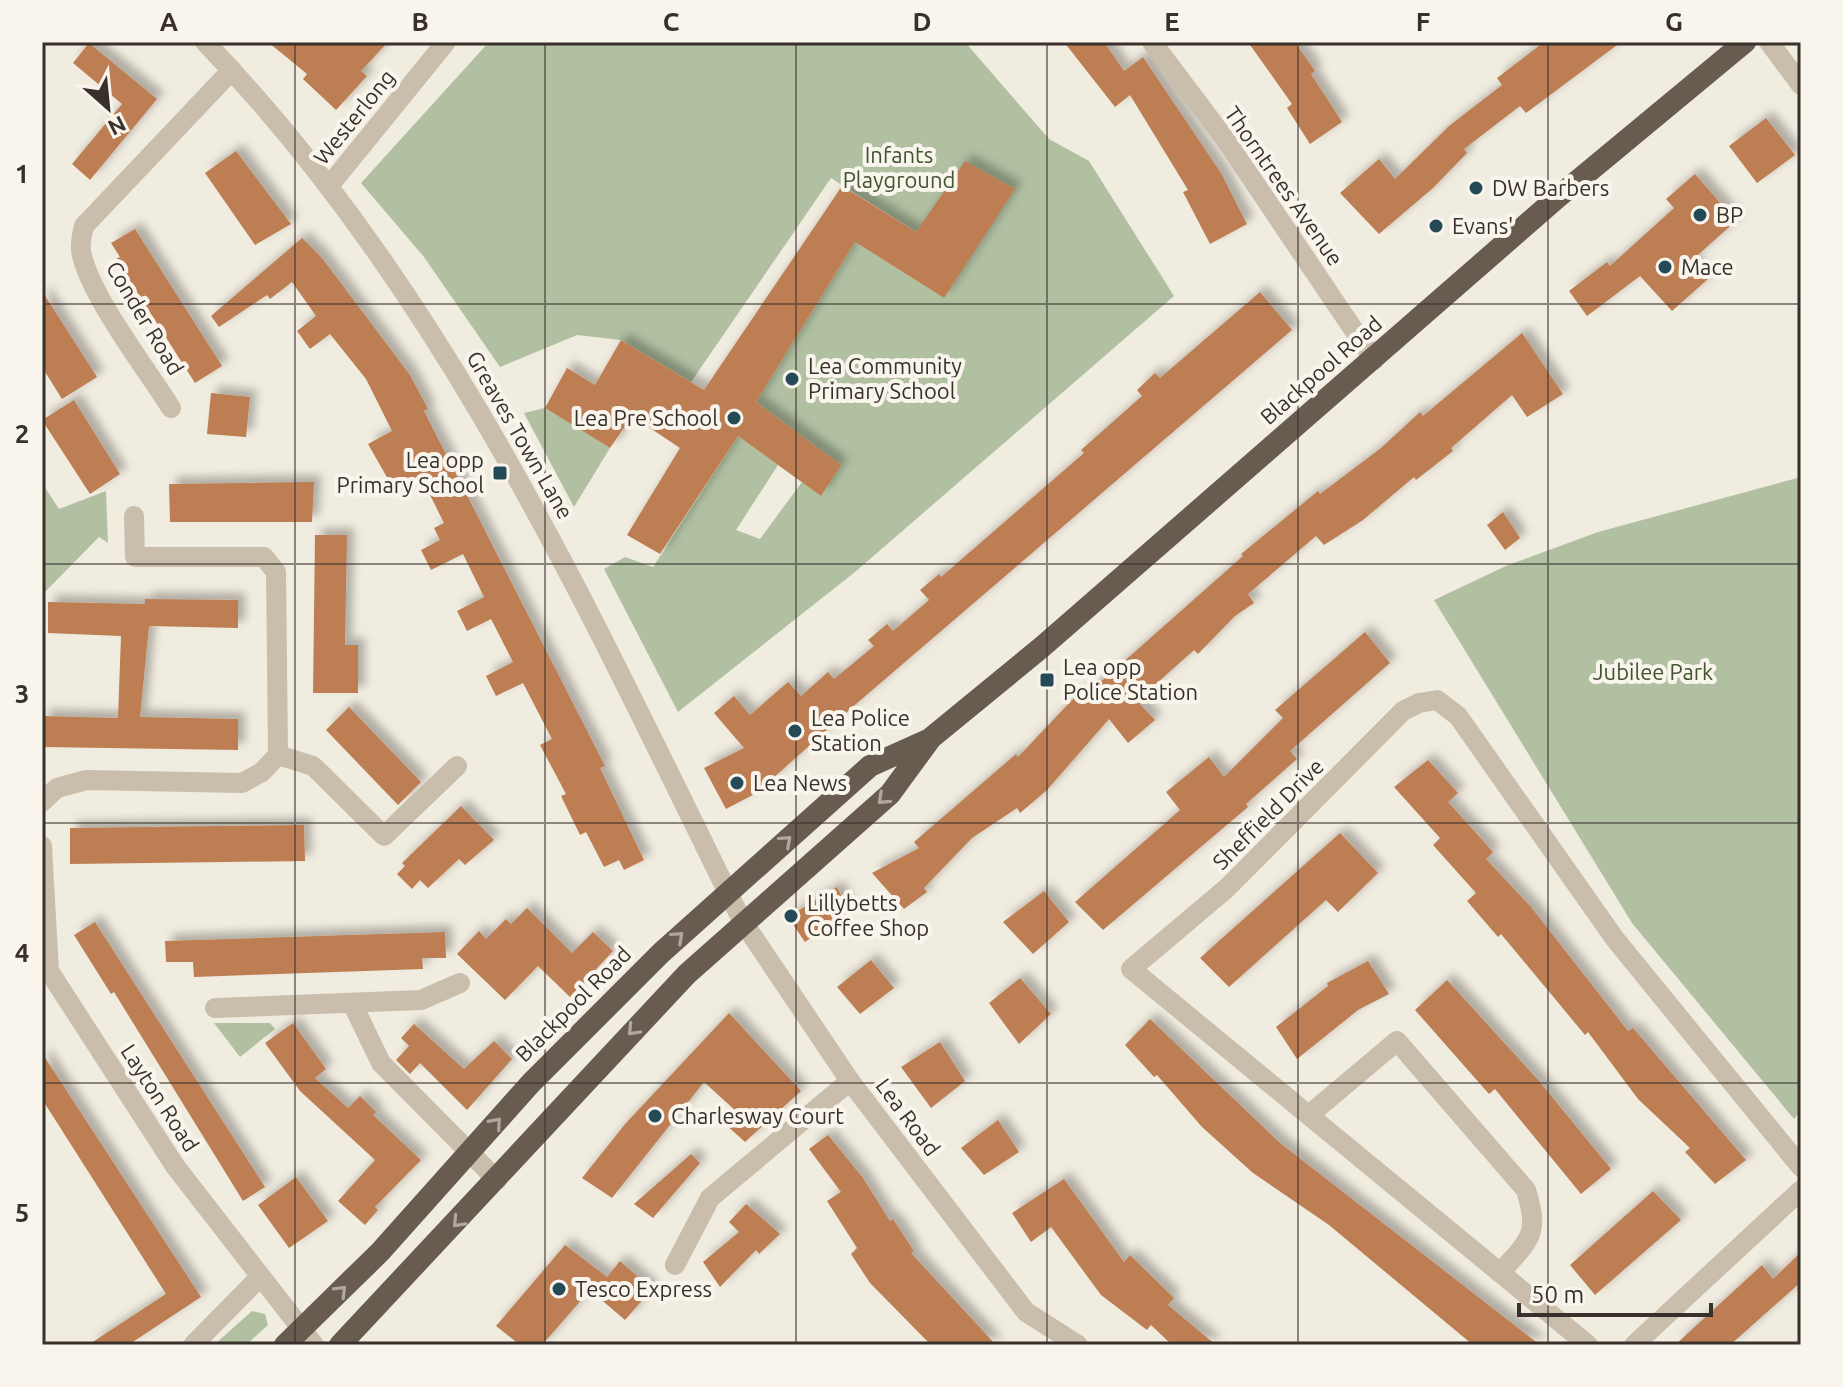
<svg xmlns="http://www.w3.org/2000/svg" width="1843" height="1387" font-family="Ubuntu,sans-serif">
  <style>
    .green { fill: #b0c0a1 }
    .building { fill: #bd7e52; filter: url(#shadow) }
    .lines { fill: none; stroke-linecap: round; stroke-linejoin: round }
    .minor { stroke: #c9beac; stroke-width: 20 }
    .tertiary { stroke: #c9beac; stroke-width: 20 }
    .trunk { stroke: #685c50; stroke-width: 22 }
    .oneway { stroke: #b0a89e }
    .grid { fill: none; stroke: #38312b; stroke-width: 2; stroke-opacity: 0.55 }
    .poi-dot { fill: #234a56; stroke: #f9f5ec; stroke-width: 3 }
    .labels { text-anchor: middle; stroke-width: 8; stroke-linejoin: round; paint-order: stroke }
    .street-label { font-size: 22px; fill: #38312b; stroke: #f9f5ec }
    .park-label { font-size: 22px; fill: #415430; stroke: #f9f5ec }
    .poi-label { font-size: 22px; fill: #38312b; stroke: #f9f5ec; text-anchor: start }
    .neatline { fill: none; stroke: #38312b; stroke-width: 3 }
    .grid-label { font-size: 26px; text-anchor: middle; font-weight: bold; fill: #38312b }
  </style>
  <defs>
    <filter id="shadow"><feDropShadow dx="7" dy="-7" stdDeviation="4" flood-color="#0004"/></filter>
  </defs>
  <rect width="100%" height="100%" fill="#f1ece0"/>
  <path class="green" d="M489,42h476l84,97 40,22 85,135 -319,276 -177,140 -74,-143 21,-12 28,10 85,-131 40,29 -42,65 24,9 42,-57 19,14 19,-31 -84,-63 99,-160 89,56 -28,-66 -85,-54 -140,204 -70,-42 -44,-5 -77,32 -76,-110 -63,-74z
    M545,408l65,40 -36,59 -50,-94z
    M1801,477v634l-7,8 -162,-196 -198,-323 72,-34 92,-34z
    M42,483l17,26 47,-18 2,52 -9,-6 -57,58z
    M214,1023h56l5,6 -35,28z
    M252,1311l13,3 3,11 -22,20h-32z"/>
  <path class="building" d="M268,42h120l-27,29 6,5 -31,34 -33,-31 4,-5z
    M1064,42h40l20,29 19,-14 78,116 26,51 -37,20 -27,-52 5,-2 -58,-95 -15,12z
    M1248,42h47l20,29 -4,3 31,48 -32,22 -23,-36 5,-4z
    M1544,42h77l-95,71 -6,-7 -56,43 3,4 -34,35 -54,46 -39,-41 39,-34 16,20 54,-53 53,-41 -5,-7z
    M89,43l68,56 -67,81 -18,-16 50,-60 -49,-41z
    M1766,118l29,37 -38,28 -28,-37z
    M236,151l55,73 -36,21 -50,-72z
    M965,161l50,28 -71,109 -89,-56 -99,160 85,63 -20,31 -83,-60 -78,118 -33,-19 53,-87 -48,-32 -22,32 -65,-40 22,-40 28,17 26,-45 83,50 138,-204 74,46z
    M1695,174l41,47 -45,40 17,18 -36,32 -32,-35 -53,40 -18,-25 38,-29 3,4 64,-58 -8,-9z
    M135,229l87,137 -27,17 -79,-124 4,-2 -9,-14z
    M302,238l20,20 88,117 18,34 -4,2 181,355 -5,2 44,92 -20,10 -5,-10 -15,7 -18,-35 -6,3 -19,-39 5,-2 -26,-49 12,-6 -29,-56 -27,13 -10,-20 27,-14 -22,-43 -24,12 -10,-20 27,-14 -21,-43 -32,16 -10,-20 19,-10 -6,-12 10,-5 -22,-44 -26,14 -28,-49 24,-13 -26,-52 -36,-45 -20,15 -13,-18 19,-15 -24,-34 -22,17 -3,-4 -48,32 -8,-11z
    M42,291l55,86 -35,22 -20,-32z
    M1260,292l32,38 -436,374 -93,83 1,2 -38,20 -22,-41 40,-20 -30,-35 20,-17 16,19 38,-33 13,14 27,-24 6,7 40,-33 -6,-6 19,-16 6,7 36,-31 -9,-10 19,-16 2,3 143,-124 -3,-3 61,-54 -5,-6 18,-17 5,5z
    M1522,333l41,61 -36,23 -15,-22 -61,53 2,3 -37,29 -2,-3 -51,43 -39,25 -8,-9 -68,58 6,9 -19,13 -37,38 -4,-4 -57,51 18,19 -27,23 -19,-24 -62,71 -27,23 -3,-5 -45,30 -48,50 3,4 -23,17 -32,-36 47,-25 -5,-6 102,-88 2,3 54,-57 32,-21 139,-123 -2,-2 77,-63 2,3 61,-46 39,-36 3,4z
    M211,393l39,4 -4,40 -39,-3z
    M74,400l46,74 -30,20 -48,-74z
    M314,482l-2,40h-142l-1,-38z
    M1503,512l17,26 -15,12 -18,-25z
    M315,535h32l-2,110h13v48h-45z
    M145,599l93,1v28l-89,-2 -9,91 98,2v31l-196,-3v-31l76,2 3,-82 -73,-3v-31l97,2z
    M1365,632l25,31 -100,88 7,8 -51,45 2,3 -145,123 -28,-28 105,-92 -14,-18 43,-35 15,20 59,-59 -8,-8z
    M349,707l72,75 -23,23 -72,-75z
    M1428,760l30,33 -10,9 45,50 -7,7 45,48 97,124 5,-3 113,132 -31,24 -30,-32 5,-4 -52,-49 -50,-67 -3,3 -84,-101 -3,3 -31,-36 9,-8 -43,-48 7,-7 -46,-51z
    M461,806l33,34 -29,25 -6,-6 -31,29 -8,-8 -8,9 -15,-15 8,-8 -3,-3z
    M304,825l1,36 -235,3v-36z
    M1340,833l38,40 -40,39 -12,-12 -97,87 -29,-29z
    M837,887l12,24 -44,31 -17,-25z
    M1044,891l25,31 -36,32 -30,-32z
    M527,908l45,45 21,-21 20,19 -43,46 -32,-31 -33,34 -48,-46 22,-23 7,8 20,-20 5,5z
    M95,922l170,265 -22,14 -129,-209 -3,2 -37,-59z
    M445,932l1,26h-24l1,11 -229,8 -1,-15h-27l-1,-21z
    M871,960l23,28 -34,26 -23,-27z
    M1368,961l21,33 -31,16 -61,49 -21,-32 52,-41 -1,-3z
    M1020,978l31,36 -32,30 -30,-41z
    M1447,980l92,101 72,88 -30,25 -86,-105 -6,5 -74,-84z
    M729,1013l72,78 -56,51 -20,-18 13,-11 -34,-31 -92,116 -30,-20 44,-55z
    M1150,1019l130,124 260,202h-67l-144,-120 -76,-52 -51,-46 -45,-52 -3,2 -29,-32z
    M293,1023l33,46 -11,9 33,30 12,-12 16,16 -3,3 48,45 -46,47 3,3 -13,15 -27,-24 37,-41 -75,-69 -35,-48z
    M414,1024l50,45 30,-28 18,18 -45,51 -47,-47 -10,11 -14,-14 13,-14 -8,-8z
    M940,1042l25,39 -34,27 -30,-41z
    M42,1053l159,244 -73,48h-40l78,-51 -124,-195z
    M998,1120l21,32 -35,23 -23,-27z
    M828,1135l35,43 27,43 3,-2 21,32 -3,2 85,92h-65l-61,-62 -19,-29 6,-6 -30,-47 14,-9 -32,-43z
    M691,1154l9,9 -47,55 -19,-14z
    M296,1177l32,44 -39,27 -31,-43z
    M1064,1179l60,83 6,-7 44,43 -6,7 48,40h-44l-21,-20 -4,5 -46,-35 -50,-68 -20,15 -19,-29z
    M1653,1191l28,29 -86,75 -25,-30z
    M746,1204l34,30 -21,20 -3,-4 -36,37 -17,-25 36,-30 -10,-10z
    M565,1245l42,32 13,-16 32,28 -27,31 -35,-30 -48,55h-22l-24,-19z
    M1801,1252v30l-71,63h-55l87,-80 11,14z"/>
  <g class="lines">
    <path class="minor" d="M205,42c234,242 376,552 523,851
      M1152,42l73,97 149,221
      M1769,42l32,43
      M329,186l117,-144
      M171,408c-25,-40 -82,-113 -90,-157 -1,-8 1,-17 3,-25l148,-156
      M134,516l1,41h129l12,15 2,183
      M42,802l15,-14 29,-8 156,3 20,-11 16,-17 35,11 71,70 73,-70
      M42,846l7,125 126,195 139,179
      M352,1003l29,60 116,117
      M215,1008l206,-8 39,-17
      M1309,1115l88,-74 129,149c14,45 4,49 -26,83
      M675,1265l35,-67 140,-117
      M193,1345l66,-67
      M1588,1345l-457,-376 96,-81 176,-177 16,-8 18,-3 21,16 157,223 186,228
      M1634,1345l167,-155"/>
    <path class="tertiary" d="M728,893l15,29 107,159 176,231 52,33"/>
    <path class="trunk" d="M285,1345l95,-93 151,-169 130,-130 209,-187 60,-27
      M340,1345l347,-371 203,-180 41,-56 111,-91 516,-450 187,-155"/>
  </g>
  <defs><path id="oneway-chevron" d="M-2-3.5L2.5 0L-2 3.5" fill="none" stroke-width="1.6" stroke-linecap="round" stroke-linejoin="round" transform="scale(2)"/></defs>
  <g class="oneway">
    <use href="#oneway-chevron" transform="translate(883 799) rotate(137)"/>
    <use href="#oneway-chevron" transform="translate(786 841) rotate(-42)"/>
    <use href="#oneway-chevron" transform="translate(678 937) rotate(-42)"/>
    <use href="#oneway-chevron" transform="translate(633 1030) rotate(134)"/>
    <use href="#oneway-chevron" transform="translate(496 1123) rotate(-49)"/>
    <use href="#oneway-chevron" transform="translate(458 1222) rotate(133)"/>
    <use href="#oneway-chevron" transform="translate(341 1291) rotate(-45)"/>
  </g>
  <path class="grid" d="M295,42v1303M545,42v1303M796,42v1303M1047,42v1303M1298,42v1303M1548,42v1303M42,304h1759M42,564h1759M42,823h1759M42,1083h1759"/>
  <g class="poi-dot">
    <circle cx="1476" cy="188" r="8"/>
    <circle cx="1700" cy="215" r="8"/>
    <circle cx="1436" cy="226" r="8"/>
    <circle cx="1665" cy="267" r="8"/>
    <circle cx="792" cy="379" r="8"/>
    <circle cx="734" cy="418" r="8"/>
    <rect x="492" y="465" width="16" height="16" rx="4"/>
    <rect x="1039" y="672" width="16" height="16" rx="4"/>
    <circle cx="795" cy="731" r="8"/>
    <circle cx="737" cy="783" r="8"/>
    <circle cx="791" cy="916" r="8"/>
    <circle cx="655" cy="1116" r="8"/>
    <circle cx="559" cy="1289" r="8"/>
  </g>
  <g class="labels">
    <g class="street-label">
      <text transform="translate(354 117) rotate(-51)" y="8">Westerlong</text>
      <text transform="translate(1284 186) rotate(55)" y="8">Thorntrees Avenue</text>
      <text transform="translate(145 318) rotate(59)" y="8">Conder Road</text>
      <text transform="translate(1321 370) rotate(-41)" y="8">Blackpool Road</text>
      <text transform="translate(520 435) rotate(60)" y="8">Greaves Town Lane</text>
      <text transform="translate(1268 814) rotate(-45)" y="8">Sheffield Drive</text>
      <text transform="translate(573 1004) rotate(-45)" y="8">Blackpool Road</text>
      <text transform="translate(160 1098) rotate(57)" y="8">Layton Road</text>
      <text transform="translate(908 1117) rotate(53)" y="8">Lea Road</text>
    </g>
    <g class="park-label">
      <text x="899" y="163">Infants<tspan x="899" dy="25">Playground</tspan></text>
      <text x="1653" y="680">Jubilee Park</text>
    </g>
    <g class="poi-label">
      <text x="1492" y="196">DW Barbers</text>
      <text x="1716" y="223">BP</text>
      <text x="1452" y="234">Evans'</text>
      <text x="1681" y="275">Mace</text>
      <text x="808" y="374">Lea Community<tspan x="808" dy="25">Primary School</tspan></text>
      <text x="718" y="426" text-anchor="end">Lea Pre School</text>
      <text x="484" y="468" text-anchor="end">Lea opp<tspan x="484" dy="25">Primary School</tspan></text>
      <text x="1063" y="675">Lea opp<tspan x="1063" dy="25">Police Station</tspan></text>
      <text x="811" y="726">Lea Police<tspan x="811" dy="25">Station</tspan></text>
      <text x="753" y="791">Lea News</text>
      <text x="807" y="911">Lillybetts<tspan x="807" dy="25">Coffee Shop</tspan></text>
      <text x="671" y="1124">Charlesway Court</text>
      <text x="575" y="1297">Tesco Express</text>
    </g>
  </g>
  <rect width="1843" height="1387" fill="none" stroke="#f9f5ec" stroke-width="88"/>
  <g transform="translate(108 108) rotate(153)" stroke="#f9f5ec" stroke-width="6" paint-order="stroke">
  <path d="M0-6L14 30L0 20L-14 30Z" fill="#38312b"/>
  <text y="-12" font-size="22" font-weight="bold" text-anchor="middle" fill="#38312b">N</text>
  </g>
  <path d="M1519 1303v12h192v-12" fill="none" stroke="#38312b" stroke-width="4"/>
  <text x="1531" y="1303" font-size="24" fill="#38312b" stroke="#f9f5ec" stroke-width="6" paint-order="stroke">50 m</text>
  <rect x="44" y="44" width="1755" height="1299" class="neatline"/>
  <g class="grid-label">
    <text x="169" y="31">A</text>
    <text x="420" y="31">B</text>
    <text x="671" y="31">C</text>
    <text x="922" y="31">D</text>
    <text x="1172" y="31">E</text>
    <text x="1423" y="31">F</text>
    <text x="1674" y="31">G</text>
    <text x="22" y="183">1</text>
    <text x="22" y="443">2</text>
    <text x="22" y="703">3</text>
    <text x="22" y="962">4</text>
    <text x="22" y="1222">5</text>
  </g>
</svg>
